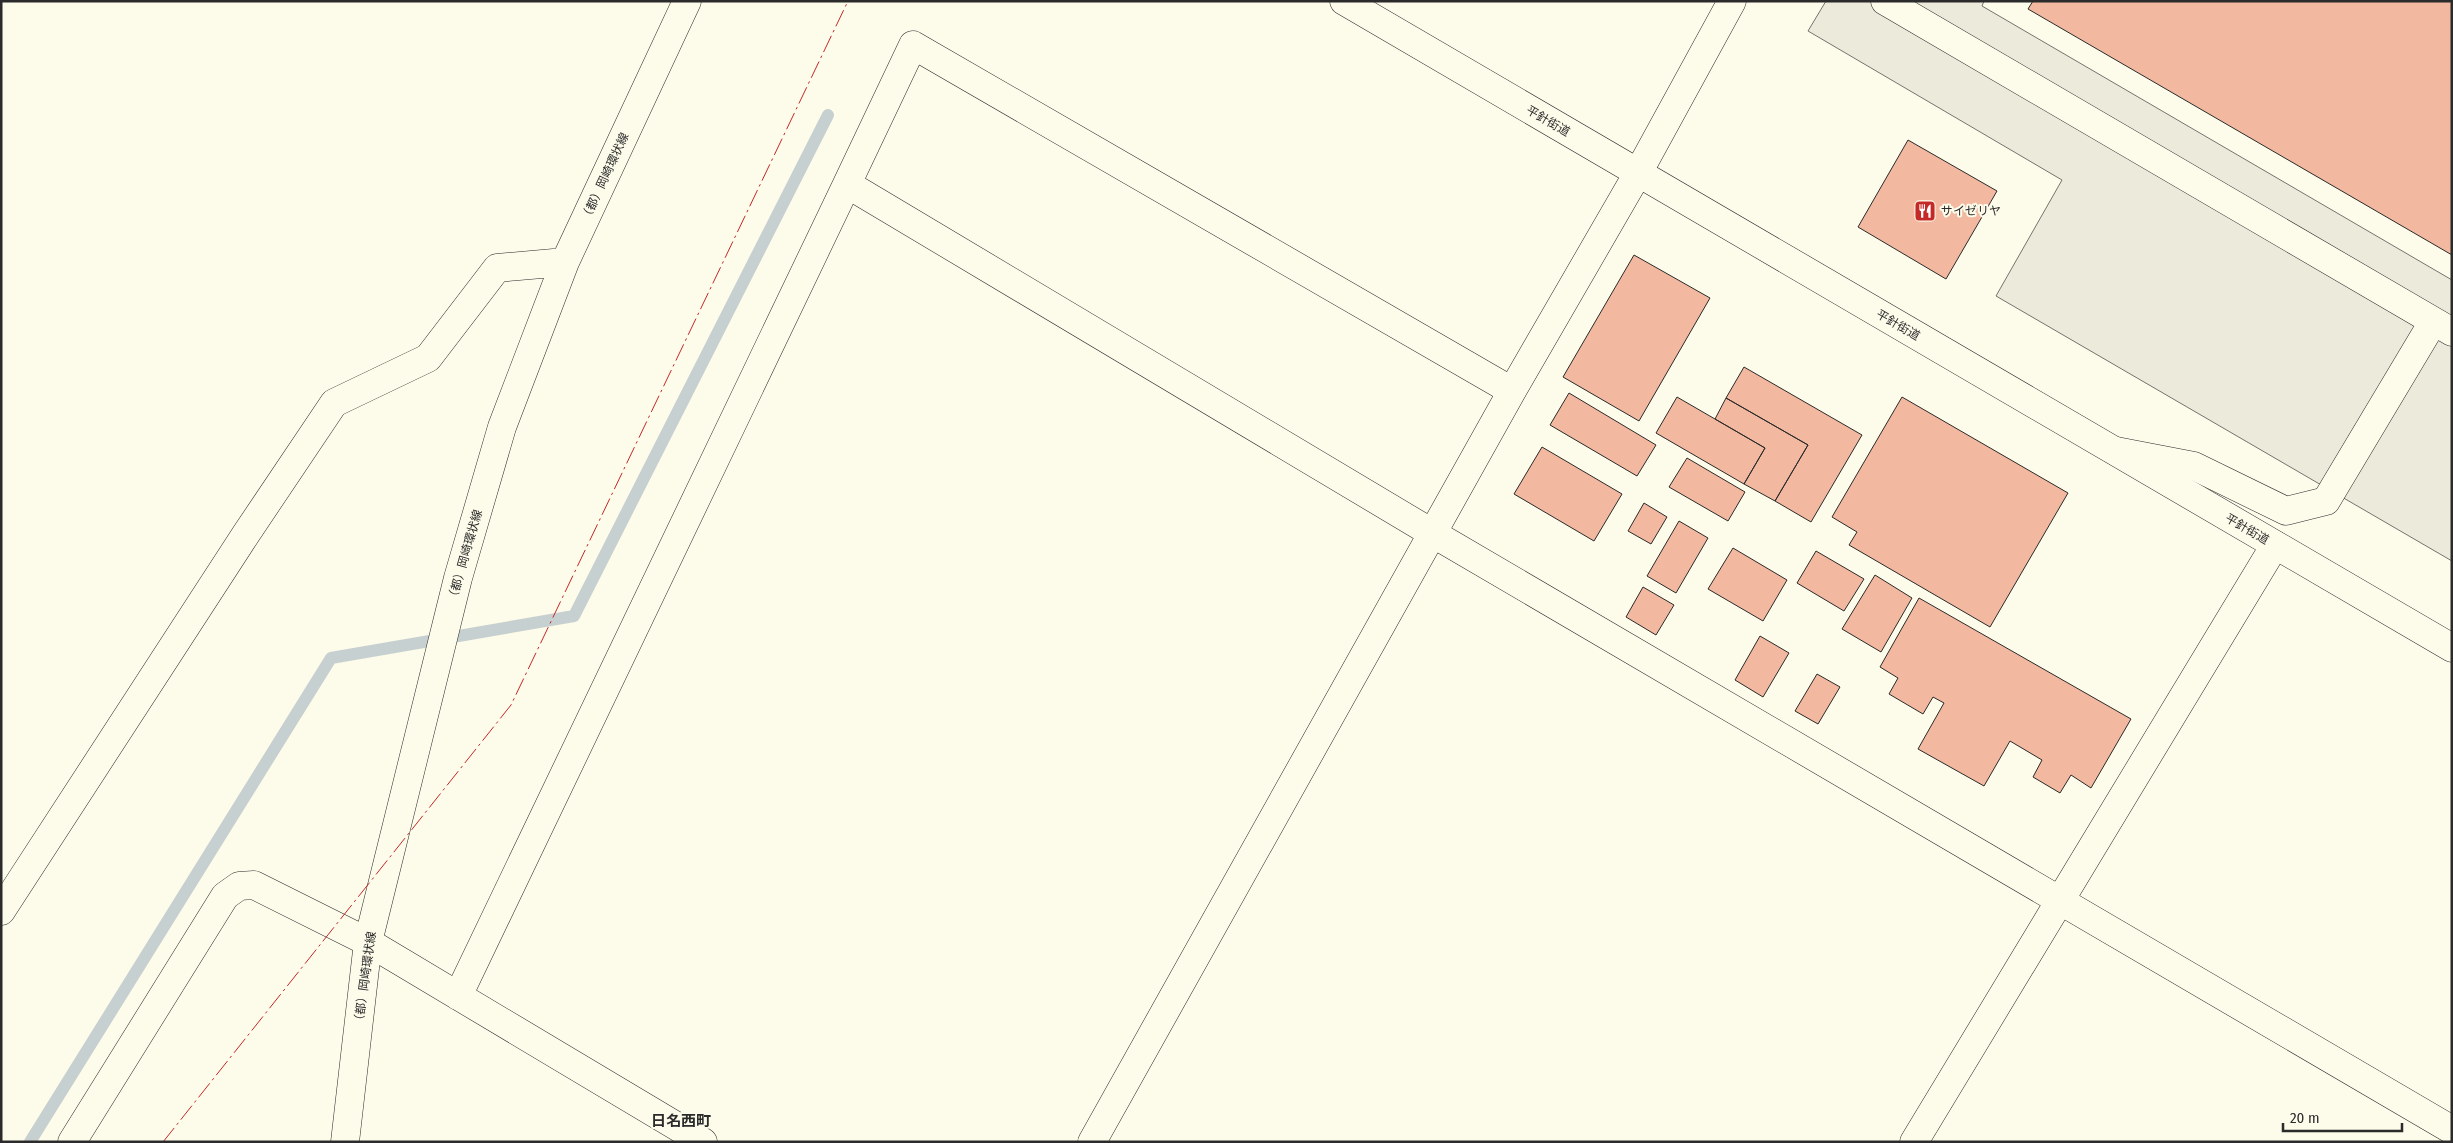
<svg xmlns="http://www.w3.org/2000/svg" width="2453" height="1143" font-family="'Fira Sans Condensed','Noto Sans JP',sans-serif">
  <style>
    .parking { fill: #eceadb; stroke: #74746e }
    .lines { fill: none; stroke-linecap: round; stroke-linejoin: round }
    .stream { stroke: #c7d0d0; stroke-width: 12 }
    .building { fill: #f2b8a0; stroke: #2b2b2b }
    .minor-casing { stroke: #2b2b2b; stroke-width: 29 }
    .major-casing { stroke: #2b2b2b; stroke-width: 29 }
    .minor { stroke: #fdfbea; stroke-width: 28 }
    .major { stroke: #fdfbea; stroke-width: 28 }
    .power { stroke: #c62828; stroke-width: 1; stroke-dasharray: 18 4 2.5 4; stroke-linecap: butt }
    .labels { text-anchor: middle; stroke-width: 4; stroke-linejoin: round; paint-order: stroke }
    .street-label { font-size: 12px; fill: #2b2b2b; stroke: #fdfbea }
    .poi-label { font-size: 12px; fill: #2b2b2b; stroke: #fdfbea; text-anchor: start }
    .quarter-label { font-size: 15px; font-weight: bold; fill: #2b2b2b; stroke: #fdfbea }
  </style>
  <rect width="100%" height="100%" fill="#fdfbea"/>
  <path class="parking" d="M1826,1h158l-2,5 470,274v281l-456,-265 66,-116 -254,-149z"/>
  <g class="lines">
    <path class="stream" d="M30,1142l301,-484 243,-42 254,-501"/>
  </g>
  <path class="building" d="M2033,1h419v254l-424,-246z
    M1908,140l89,51 -51,88 -88,-52z
    M1634,255l76,43 -71,123 -76,-44z
    M1744,367l118,68 -51,87 -36,-21 33,-56 -82,-47z
    M1569,393l87,52 -19,31 -87,-51z
    M1677,397l88,51 -21,36 -88,-51z
    M1902,397l166,96 -78,134 -141,-82 8,-13 -25,-15z
    M1726,398l82,47 -33,56 -31,-17 21,-36 -50,-29z
    M1542,447l80,47 -28,47 -80,-47z
    M1687,458l58,34 -17,29 -59,-34z
    M1644,503l23,14 -16,27 -23,-13z
    M1679,521l29,17 -32,55 -29,-17z
    M1733,548l54,32 -24,41 -55,-32z
    M1816,551l48,28 -20,32 -47,-28z
    M1875,575l37,23 -31,54 -39,-23z
    M1643,587l31,18 -18,30 -30,-18z
    M1919,598l212,121 -40,69 -20,-13 -11,18 -27,-16 9,-17 -32,-19 -26,45 -66,-37 26,-46 -11,-6 -10,17 -34,-20 9,-16 -18,-11z
    M1760,636l29,17 -26,44 -28,-17z
    M1817,674l23,13 -22,37 -23,-13z"/>
  <g class="lines">
    <g class="minor-casing">
      <path id="minor" d="M1885,1l567,331
        M847,184l66,-139 599,346
        M2116,451l78,15 92,45 40,-10 107,-179
        M1,911l245,-377 88,-131 94,-45 69,-90 68,-6
        M458,996l389,-812 585,349 1020,597
        M72,1142l153,-246 14,-10 15,-1 114,57 335,200
        M345,1142l23,-200 90,-364 44,-151 63,-165 122,-261
        M1092,1142l420,-751 126,-218 94,-172
        M1914,1142l361,-597"/>
    </g>
    <g class="major-casing">
      <path id="major" d="M1344,1l1108,647"/>
    </g>
    <use href="#minor" class="minor"/>
    <use href="#major" class="major"/>
    <path class="power" d="M163,1142l348,-437 337,-704"/>
  </g>
  <defs>
    <g id="restaurant-square" transform="scale(1.125)"><rect x="-9" y="-9" width="18" height="18" rx="4" fill="#c62828" stroke="#fdfbea"/><path d="M-5-6h1v4h1v-4h1v4h1v-4h1v5L-1.5 .5V6h-2V.5L-5-1ZM5-6V6H3V1.5H1.5Q1.5-4 5-6Z" fill="#fff"/></g>
  </defs>
  <g fill-rule="evenodd">
    <use href="#restaurant-square" x="1925" y="211"/>
  </g>
  <g class="labels">
    <g class="street-label">
      <text transform="translate(1548 121) rotate(30)" y="4">平針街道</text>
      <text transform="translate(605 177) rotate(-65)" y="4">（都）岡崎環状線</text>
      <text transform="translate(1898 325) rotate(30)" y="4">平針街道</text>
      <text transform="translate(2247 529) rotate(30)" y="4">平針街道</text>
      <text transform="translate(465 556) rotate(-74)" y="4">（都）岡崎環状線</text>
      <text transform="translate(365 979) rotate(-82)" y="4">（都）岡崎環状線</text>
    </g>
    <g class="poi-label">
      <text x="1941" y="215">サイゼリヤ</text>
    </g>
    <g class="quarter-label">
      <text x="681" y="1126">日名西町</text>
    </g>
  </g>
  <rect width="2453" height="1143" fill="none" stroke="#2b2b2b" stroke-width="5"/>
  <path d="M2283 1123v8h119v-8" fill="none" stroke="#2b2b2b" stroke-width="2.5"/>
  <text x="2290" y="1123" font-size="15" fill="#2b2b2b" stroke="#fdfbea" stroke-width="4" paint-order="stroke">20 m</text>
</svg>
